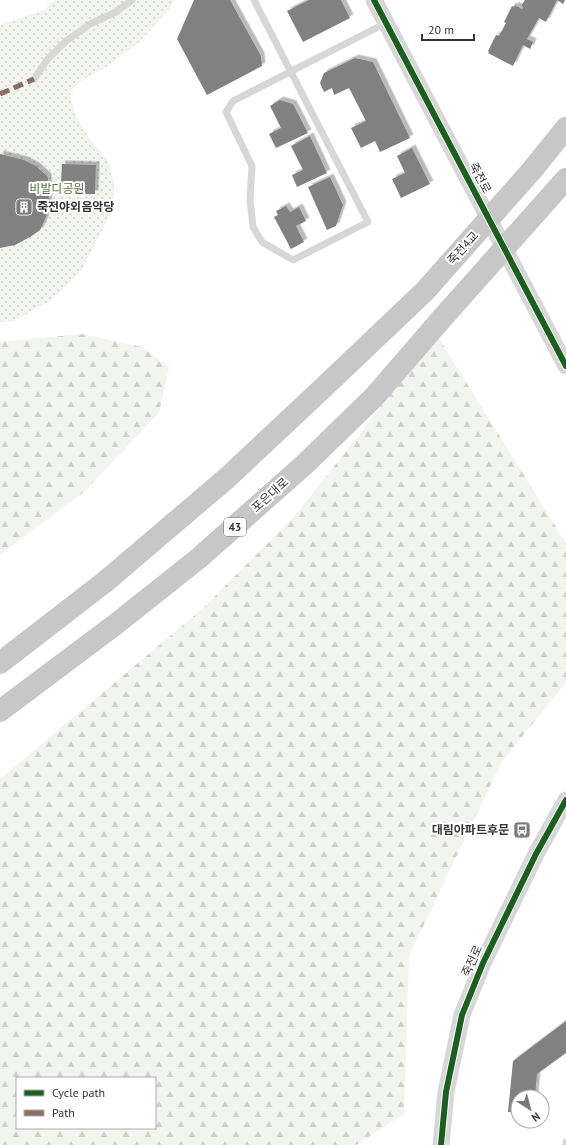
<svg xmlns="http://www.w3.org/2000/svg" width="566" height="1145" font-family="'PT Sans','Noto Sans KR',sans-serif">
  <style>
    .grass { fill: url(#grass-dots) }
    .forest { fill: url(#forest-firs); fill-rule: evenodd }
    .building { fill: #818181; filter: url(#shadow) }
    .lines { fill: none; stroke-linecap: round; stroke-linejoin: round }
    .service { stroke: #d7d7d7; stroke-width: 7 }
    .tertiary { stroke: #d7d7d7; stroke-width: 17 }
    .trunk { stroke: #c7c7c7; stroke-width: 22 }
    .quiet { stroke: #8d6e63; stroke-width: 5; stroke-dasharray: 10 5; stroke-linecap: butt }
    .cycleway-casing { stroke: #fff; stroke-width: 8 }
    .cycleway { stroke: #1b5e20; stroke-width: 6 }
    .labels { text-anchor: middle; stroke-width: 4; stroke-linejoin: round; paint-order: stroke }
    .shield { fill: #fff; stroke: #707070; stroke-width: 1 }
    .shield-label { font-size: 11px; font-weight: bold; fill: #333 }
    .street-label { font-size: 12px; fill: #333; stroke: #fff }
    .park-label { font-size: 12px; fill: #56703f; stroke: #fff }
    .poi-label { font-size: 12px; font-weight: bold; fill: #333; stroke: #fff; text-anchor: start }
  </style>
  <defs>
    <pattern id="grass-dots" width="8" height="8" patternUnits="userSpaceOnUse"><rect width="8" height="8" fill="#f1f5ed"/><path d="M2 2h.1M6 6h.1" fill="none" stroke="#cfd2cc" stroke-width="1.8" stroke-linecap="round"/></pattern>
    <pattern id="forest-firs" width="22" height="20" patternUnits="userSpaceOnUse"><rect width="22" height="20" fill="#f1f5ed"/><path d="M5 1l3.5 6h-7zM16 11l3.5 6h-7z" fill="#cfd2cc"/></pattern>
    <filter id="shadow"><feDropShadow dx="3.5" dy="-3.5" stdDeviation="0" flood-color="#0004"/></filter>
  </defs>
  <rect width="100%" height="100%" fill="#fff"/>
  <path class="grass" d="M54,0h121l-7,11 -29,31 -31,24 -29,16 -9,11 5,22 15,25 18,20 6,23 -1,26 -32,62 -28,28 -39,22 -14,1v-297l44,-15z"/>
  <path class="forest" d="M435,332l131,211v140l-64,78 -93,195 -5,158 -48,31h-356v-366l201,-169 90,-90 69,-86zM17,1078h138v50h-138z
    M82,334l60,13 27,20 -10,46 -75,79 -84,63v-214h10z"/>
  <path class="building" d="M194,0h36l31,56 1,10 -55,29 -30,-56z
    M309,0h32l9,18 -47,24 -16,-31z
    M525,0h40l-2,4 -6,-4 -11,22 -7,-4 -12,21 6,3 -3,7 -7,-4 -10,21 -25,-13 1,-1 -1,-1 8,-16 3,1 7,-13 -2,-1 8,-16 2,1 1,-2 7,4 1,-2 -2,-1z
    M355,58l18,4 37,76 -30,14 -5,-11 -14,7 -10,-20 15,-7 -17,-33 -15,7 -2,-7 -8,4 -4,-9 4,-10z
    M280,100l13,4 15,29 -32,15 -7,-14 12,-6 -11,-22z
    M310,136l17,37 -30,14 -5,-12 11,-5 -12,-24z
    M412,148l18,36 -29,14 -9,-19 13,-6 -8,-17z
    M0,154l24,6 12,6 12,11 1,19 -3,21 -6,13 -10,7 -15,8 -15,3z
    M62,164l34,1 -1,29h-27v-11l-7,-1z
    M330,177l13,28 -7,21 -9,4 -19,-43z
    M286,206l4,6 9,-5 7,14 -10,5 8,16 -13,7 -17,-32 4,-2 -2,-4z
    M566,1021v32l-29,21 -2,23h-17v16l-10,-1 5,-51z"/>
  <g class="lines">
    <path class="service" d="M254,0l114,222 -75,38 -31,-18 -9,-15 -3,-28 2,-33 -26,-54 7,-11 153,-78
      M34,79l13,-19 19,-19 24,-17 26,-12 16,-12
      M566,1145v-3"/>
    <path class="tertiary" d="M374,0l192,366
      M441,1145l5,-53 16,-77 21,-52 53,-109 30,-54"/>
    <path class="trunk" d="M0,663l106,-82 121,-103 97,-91 101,-96 108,-122 33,-41
      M0,711l116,-87 83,-66 105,-93 70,-68 70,-81 122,-137"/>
    <path class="quiet" d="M0,94l34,-15"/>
    <g class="cycleway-casing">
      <path id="cycleway" d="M374,0l192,366
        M441,1145l5,-53 16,-77 21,-52 53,-109 30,-54"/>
    </g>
    <use href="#cycleway" class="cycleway"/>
  </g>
  <defs>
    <g id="building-square" transform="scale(0.9)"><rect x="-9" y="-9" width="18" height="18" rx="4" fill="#7a7a7a" stroke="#fff"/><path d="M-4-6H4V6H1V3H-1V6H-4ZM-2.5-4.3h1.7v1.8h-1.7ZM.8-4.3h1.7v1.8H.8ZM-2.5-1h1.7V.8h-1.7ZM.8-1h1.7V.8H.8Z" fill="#fff"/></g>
    <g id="bus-square" transform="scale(0.9)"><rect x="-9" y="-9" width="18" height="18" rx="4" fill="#7a7a7a" stroke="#fff"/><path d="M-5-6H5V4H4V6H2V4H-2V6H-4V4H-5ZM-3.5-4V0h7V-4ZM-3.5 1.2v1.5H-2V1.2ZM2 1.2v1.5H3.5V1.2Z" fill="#fff"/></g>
  </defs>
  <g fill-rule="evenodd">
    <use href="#building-square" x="24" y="207"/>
    <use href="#bus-square" x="522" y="830"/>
  </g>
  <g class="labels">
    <rect class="shield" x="224" y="518" width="22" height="18" rx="3"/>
    <g class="shield-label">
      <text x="235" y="531">43</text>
    </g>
    <g class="street-label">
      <text transform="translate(480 178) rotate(62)" y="4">죽전로</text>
      <text transform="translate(463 248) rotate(-48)" y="4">죽전4교</text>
      <text transform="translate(270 495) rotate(-42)" y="4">포은대로</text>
      <text transform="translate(472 961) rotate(-66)" y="4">죽전로</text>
    </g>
    <g class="park-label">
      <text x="57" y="193">비발디공원</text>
    </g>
    <g class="poi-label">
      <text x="37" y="211">죽전야외음악당</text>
      <text x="509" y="834" text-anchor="end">대림아파트후문</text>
    </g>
  </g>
  <rect x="16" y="1077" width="140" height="52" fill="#ffffff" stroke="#adadad"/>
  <rect x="24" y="1090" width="20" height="6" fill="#1b5e20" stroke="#adadad"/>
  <text x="52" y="1097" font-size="12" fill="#333333">Cycle path</text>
  <rect x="24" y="1110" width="20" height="6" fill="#8d6e63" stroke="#adadad"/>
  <text x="52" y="1117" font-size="12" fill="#333333">Path</text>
  <g transform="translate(530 1109) rotate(144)"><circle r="19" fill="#ffffff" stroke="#adadad"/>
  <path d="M0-3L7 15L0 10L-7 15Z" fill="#7a7a7a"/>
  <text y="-6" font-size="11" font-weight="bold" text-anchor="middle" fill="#333333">N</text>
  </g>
  <path d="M422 34v6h52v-6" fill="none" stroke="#333333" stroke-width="2"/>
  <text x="428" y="34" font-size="12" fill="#333333" stroke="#ffffff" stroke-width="3" paint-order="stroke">20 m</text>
</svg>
